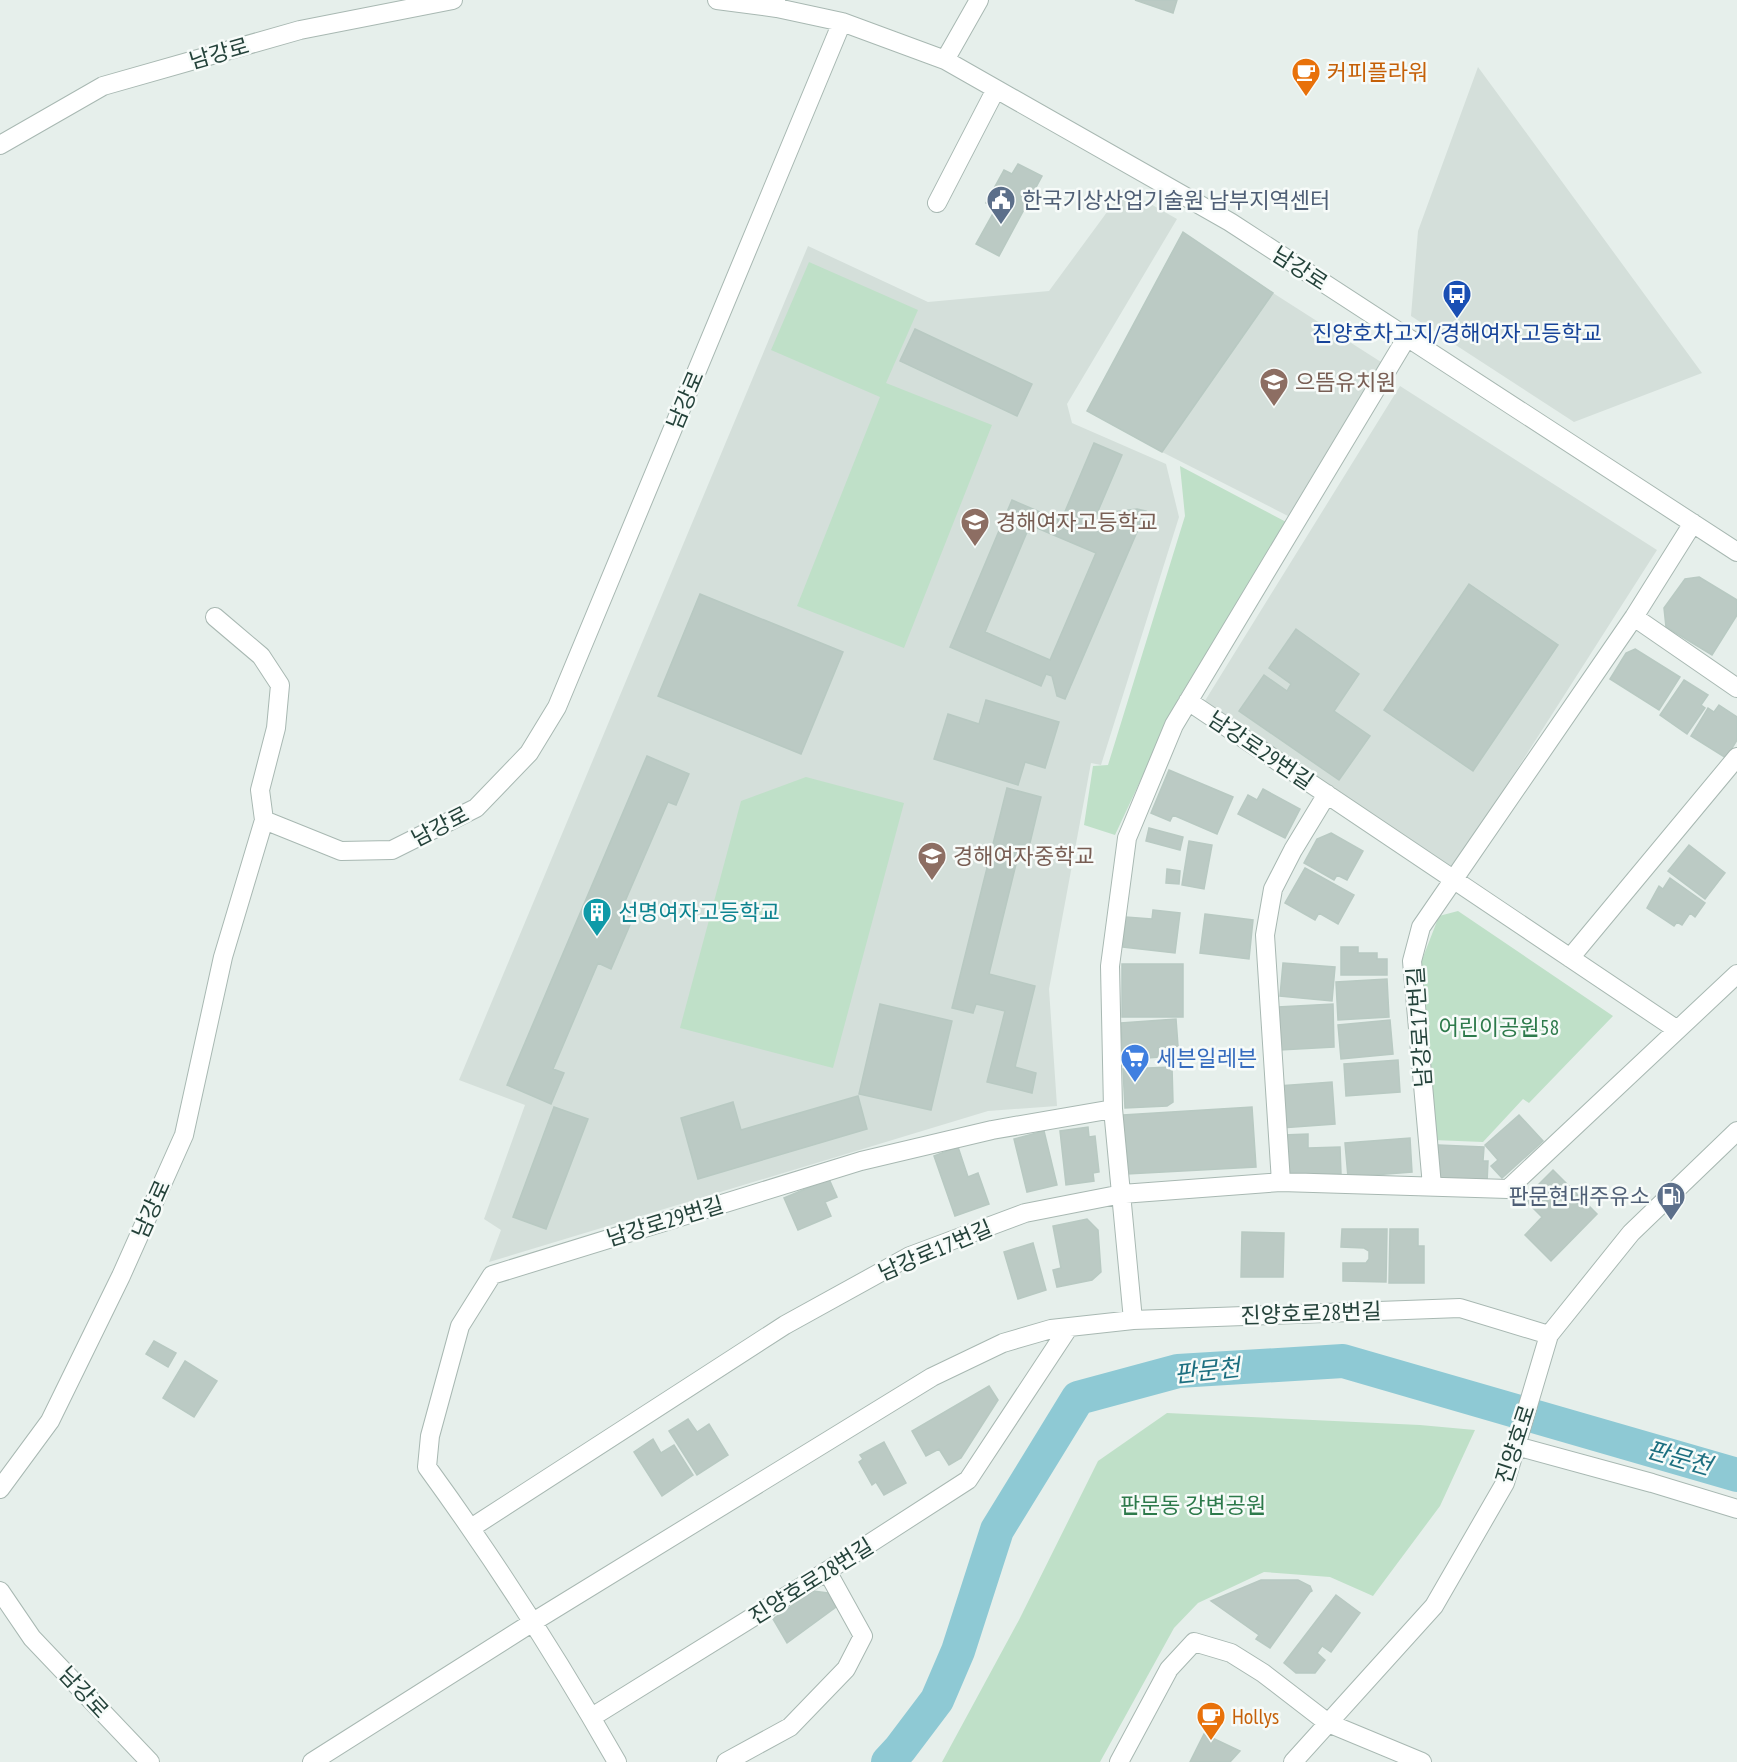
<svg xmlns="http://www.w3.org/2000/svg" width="1737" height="1762" font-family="'PT Sans Narrow','Noto Sans KR',sans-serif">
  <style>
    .built { fill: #d4dfda }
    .green { fill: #bfe0c8 }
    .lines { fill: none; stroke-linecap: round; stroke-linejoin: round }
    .river { stroke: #8ec9d4; stroke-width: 34 }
    .building { fill: #bbcac4; stroke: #b8c9c2; stroke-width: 1.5; fill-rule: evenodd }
    .minor-casing { stroke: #a8b8b2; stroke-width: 20 }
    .minor { stroke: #fff; stroke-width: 18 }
    .labels { text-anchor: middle; stroke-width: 5; stroke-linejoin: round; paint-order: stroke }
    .street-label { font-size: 22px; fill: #24423a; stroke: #f7fbf9 }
    .food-label { font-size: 22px; fill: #c56008; stroke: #f7fbf9; text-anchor: start }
    .service-label { font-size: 22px; fill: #4e5e75; stroke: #f7fbf9; text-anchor: start }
    .transit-label { font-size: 22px; fill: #164399; stroke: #f7fbf9 }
    .education-label { font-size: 22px; fill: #785e54; stroke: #f7fbf9; text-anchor: start }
    .culture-label { font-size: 22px; fill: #0d838f; stroke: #f7fbf9; text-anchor: start }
    .park-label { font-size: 22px; fill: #2d7a4b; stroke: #f7fbf9 }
    .shop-label { font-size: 22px; fill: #366cbe; stroke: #f7fbf9; text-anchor: start }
    .water-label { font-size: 24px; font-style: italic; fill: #1c6f80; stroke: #f7fbf9 }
  </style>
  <rect width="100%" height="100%" fill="#e6efeb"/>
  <path class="built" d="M1478,67l224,306 -128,49 -163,-106 7,-85z
    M1124,189l53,30 -110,185 5,19 94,41 13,53 -78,248 -10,-2 -42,226 8,117 -69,5 -499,151 12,-32 -17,-11 41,-114 -66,-25 349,-834 120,56 121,-11z
    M1273,293l108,69 -93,154 -126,-64z
    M1400,386l257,164 -205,321 -249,-167z"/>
  <path class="green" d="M809,262l109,48 -32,73 106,42 -88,223 -107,-42 83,-209 -109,-47z
    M1180,466l108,57 -108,173 -65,139 -31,-10 9,-59 15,-1 77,-249z
    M806,777l98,26 -71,265 -153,-40 61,-227z
    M1458,911l155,105 -84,87 -6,-4 -40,43 -50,-2 -13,-175 19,-49z
    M1167,1413l253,12 55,5 -35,76 -67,90 -43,-19 -66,-5 -66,31 -24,25 -74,134h-158l77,-142 79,-159z"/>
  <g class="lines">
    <path class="river" d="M888,1762l12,-13 37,-49 21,-49 39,-121 81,-132 100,-27 165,-10 394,114"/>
  </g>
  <path class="building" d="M1135,0h42l-4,13z
    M1018,164l24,12 -43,80 -23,-12 20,-36 -10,-5 18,-33 8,4z
    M1183,232l90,61 -111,159 -75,-41z
    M915,329l117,55 -15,32 -117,-55z
    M1094,443l28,12 -30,70 13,6 8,-19 24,-3 9,2 -81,188 -8,-3 -5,-20 -6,-2 -5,12 -91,-39 62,-147 49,21zM1030,525l66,28 -46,107 -65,-28z
    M1699,577l38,23v15l-25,40 -46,-28 -2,-19 21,-29z
    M1469,584l89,61 -85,126 -89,-61z
    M700,594l143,58 -42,102 -143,-58z
    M1296,629l63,45 -25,37 36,25 -31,44 -100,-69 25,-36 23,16 4,-7 -22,-16z
    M1635,649l45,28 -21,33 -49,-31 16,-26z
    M1684,680l24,15 -7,10 4,3 -18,26 -27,-19z
    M986,700l73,22 -14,46 -20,-6 -7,23 -84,-26 14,-45 31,10z
    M1719,705l18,12v23l-11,18 -35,-22 17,-28 6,4z
    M647,756l42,18 -13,31 -8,-3 -45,104 13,5 -25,58 -13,-6 -45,106 11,4 -13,31 -44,-19z
    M1169,770l64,27 -16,37 -44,-19 -3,6 -19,-8z
    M1007,788l34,9 -12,50 -9,1 -31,126 46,12 -20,81 21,6 -4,20 -45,-11 18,-71 -29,-7 -3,9 -21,-5z
    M1263,789l37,20 -15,29 -47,-24 10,-19 9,5z
    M1149,828l34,9 -3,13 -34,-9z
    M1331,833l32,18 -16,29 -10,-5 -3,5 -30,-17 13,-24z
    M1189,841l23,4 -8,44 -22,-4z
    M1689,845l36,28 -20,26 -37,-28z
    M1305,868l49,27 -16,29 -19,-11 -4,7 -30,-17z
    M1167,869l13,2 -1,13 -13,-1z
    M1670,878l35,25 -10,14 -5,-4 -8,12 -5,-3 -3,4 -27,-18 12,-22 4,3z
    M1153,910l27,3 -5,40 -52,-6 3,-30 26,2z
    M1205,914l48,6 -4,39 -49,-6z
    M1341,947h17v6h19v6h10v16h-46z
    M1283,963l52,4 -3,34 -52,-5z
    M1122,964h61v53h-61z
    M1387,979l2,38 -51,3 -2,-38z
    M880,1004l72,17 -21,89 -72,-16z
    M1333,1004l1,43 -54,3 -2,-43z
    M1176,1019l2,27 -20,2 1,9 -36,3 -2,-37z
    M1390,1020l3,34 -52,5 -3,-34z
    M1398,1060l2,32 -54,4 -2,-32z
    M1172,1067l1,35 -6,4 -42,2 -2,-39z
    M1332,1082l3,42 -54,4 -3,-42z
    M858,1096l9,33 -169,50 -17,-61 52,-16 8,28z
    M554,1107l34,12 -42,110 -33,-12z
    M1252,1107l4,60 -129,7 -4,-59z
    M1519,1115l24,26 -41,37 -11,-12 7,-6 -13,-15z
    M1088,1127l1,10 6,-1 4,36 -6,1 1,8 -28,4 -6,-54z
    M1044,1131l13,54 -30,7 -13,-53z
    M1308,1134v14l32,-1 1,27 -57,3 -1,-42z
    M1410,1138l2,34 -64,5 -3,-34z
    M1438,1145l46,2 -1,14h5l-1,22 -44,-2 -7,-7z
    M958,1147l10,30 10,-4 11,31 -34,12 -21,-60z
    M1553,1170l44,44 -46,47 -26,-26 17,-18 -18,-18z
    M829,1179l8,18 -12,5 6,14 -33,14 -14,-32z
    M1087,1219l11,11 3,42 -9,8 -35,7 -4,-17 8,-2 -8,-42z
    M1342,1229h45l-1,53 -43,-1v-18h23l3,-4v-8l-5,-3 -23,-1z
    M1390,1229h28v17h6v37h-35z
    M1242,1232l42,1 -1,44h-42z
    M1033,1243l13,47 -28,9 -14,-47z
    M154,1341l22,12 -8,14 -22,-13z
    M185,1361l32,20 -23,36 -31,-19z
    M989,1386l9,14 -37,58 -12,7 -10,-16 -13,7 -14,-25z
    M688,1419l9,13 12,-8 19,31 -31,20 -28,-44z
    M653,1439l8,14 13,-8 19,30 -31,21 -28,-44z
    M884,1442l22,41 -22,12 -8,-13 -4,3 -13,-23 4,-3 -3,-4z
    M1261,1580h37l12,6 2,5 -2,1 -40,56 -14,-9 3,-4 -48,-34z
    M813,1591l15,2 8,14 -49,36 -14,-24z
    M1336,1595l24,18 -29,39 -9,-6 -5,7 8,7 -10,13h-19l-12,-10z
    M1204,1734l36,17 -10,11h-40z"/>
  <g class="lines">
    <g class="minor-casing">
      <path id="minor" d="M717,0l60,8
        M776,0l1,8 65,14 103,38 51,29 234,133 507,330
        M945,60l34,-60
        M0,145l103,-59 197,-56 153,-30
        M937,203l59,-114
        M215,617l46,39 19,29 -4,43 -16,62 4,30
        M1634,617l103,71
        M1188,701l488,328
        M1570,958l167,-201
        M1281,1182l-16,-247 8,-46 20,-39 34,-56
        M1432,1186l-20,-225 9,-34 213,-310 59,-94
        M1133,1320l-20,-211 -3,-143 17,-128 47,-113 233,-388
        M1516,1446l136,37 85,26
        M0,1489l50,-68 71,-145 63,-141 39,-178 41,-137 77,31 51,-1 84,-42 53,-55 28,-46 285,-685
        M471,1528l314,-203 125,-69 115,-43 97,-19 159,-12 227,7 229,-215
        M0,1591l32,47 118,124
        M592,1717l235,-146 141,-91 101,-153
        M312,1762l221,-140 399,-245 71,-34 48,-14 82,-9 327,-12 89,27
        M617,1762c-58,-102 -121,-200 -190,-295l3,-31 30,-110 32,-51 369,-114 131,-31 121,-21
        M726,1762l64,-35 56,-58 17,-33 -36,-65
        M1119,1762l50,-93 25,-27 37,11 32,20 65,50 94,39
        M1293,1762l141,-156 71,-123 44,-148 82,-102 106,-102"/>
    </g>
    <use href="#minor" class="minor"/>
  </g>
  <defs>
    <g id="cafe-pin" transform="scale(1.5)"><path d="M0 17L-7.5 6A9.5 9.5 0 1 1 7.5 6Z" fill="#e8710a" stroke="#f7fbf9"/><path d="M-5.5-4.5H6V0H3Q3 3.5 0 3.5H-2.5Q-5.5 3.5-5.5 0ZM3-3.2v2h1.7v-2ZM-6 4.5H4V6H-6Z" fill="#fff"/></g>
    <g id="civic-pin" transform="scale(1.5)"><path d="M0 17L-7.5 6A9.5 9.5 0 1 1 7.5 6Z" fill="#5c6f8a" stroke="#f7fbf9"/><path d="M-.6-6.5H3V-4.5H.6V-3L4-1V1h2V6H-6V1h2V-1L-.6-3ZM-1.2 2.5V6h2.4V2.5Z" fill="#fff"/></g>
    <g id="bus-pin" transform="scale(1.5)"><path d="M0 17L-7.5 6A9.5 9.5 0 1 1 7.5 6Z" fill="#1a4fb4" stroke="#f7fbf9"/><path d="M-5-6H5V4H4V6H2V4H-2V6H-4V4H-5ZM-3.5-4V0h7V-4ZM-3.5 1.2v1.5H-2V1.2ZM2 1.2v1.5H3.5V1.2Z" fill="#fff"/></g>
    <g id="school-pin" transform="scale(1.5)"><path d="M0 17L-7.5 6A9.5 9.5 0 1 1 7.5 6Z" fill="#8d6e63" stroke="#f7fbf9"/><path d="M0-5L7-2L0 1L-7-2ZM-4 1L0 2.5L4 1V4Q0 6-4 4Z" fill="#fff"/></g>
    <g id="building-pin" transform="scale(1.5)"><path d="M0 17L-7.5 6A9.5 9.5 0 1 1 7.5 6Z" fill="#0f9aa8" stroke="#f7fbf9"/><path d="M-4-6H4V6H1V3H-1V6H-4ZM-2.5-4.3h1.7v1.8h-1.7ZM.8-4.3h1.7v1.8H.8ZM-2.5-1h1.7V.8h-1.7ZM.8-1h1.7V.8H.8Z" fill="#fff"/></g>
    <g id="supermarket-pin" transform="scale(1.5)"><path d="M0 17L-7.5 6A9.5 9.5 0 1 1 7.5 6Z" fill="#3f7fe0" stroke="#f7fbf9"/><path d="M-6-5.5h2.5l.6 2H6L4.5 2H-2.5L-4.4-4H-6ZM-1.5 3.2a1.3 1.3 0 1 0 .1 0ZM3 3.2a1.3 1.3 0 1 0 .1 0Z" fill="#fff"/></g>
    <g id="fuel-pin" transform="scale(1.5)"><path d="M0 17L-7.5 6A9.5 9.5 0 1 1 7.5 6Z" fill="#5c6f8a" stroke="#f7fbf9"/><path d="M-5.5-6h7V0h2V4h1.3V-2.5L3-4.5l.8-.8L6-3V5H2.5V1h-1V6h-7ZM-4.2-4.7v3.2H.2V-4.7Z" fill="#fff"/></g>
  </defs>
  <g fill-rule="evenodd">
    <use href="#cafe-pin" x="1306" y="72"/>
    <use href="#civic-pin" x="1001" y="200"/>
    <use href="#bus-pin" x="1457" y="294"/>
    <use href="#school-pin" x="1274" y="382"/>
    <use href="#school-pin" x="975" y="522"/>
    <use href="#school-pin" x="932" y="856"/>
    <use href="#building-pin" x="597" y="912"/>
    <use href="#supermarket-pin" x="1135" y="1058"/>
    <use href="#fuel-pin" x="1671" y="1196"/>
    <use href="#cafe-pin" x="1211" y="1716"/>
  </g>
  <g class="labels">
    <g class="street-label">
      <text transform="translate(219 53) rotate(-16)" y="8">남강로</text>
      <text transform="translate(1300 268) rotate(33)" y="8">남강로</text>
      <text transform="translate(685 400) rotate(-67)" y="8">남강로</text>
      <text transform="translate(1261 750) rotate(34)" y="8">남강로29번길</text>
      <text transform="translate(440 826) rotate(-27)" y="8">남강로</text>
      <text transform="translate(1419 1027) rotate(-94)" y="8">남강로17번길</text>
      <text transform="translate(151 1209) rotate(-66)" y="8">남강로</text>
      <text transform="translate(665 1221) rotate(-17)" y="8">남강로29번길</text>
      <text transform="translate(935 1250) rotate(-23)" y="8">남강로17번길</text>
      <text transform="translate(1311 1313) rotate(-2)" y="8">진양호로28번길</text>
      <text transform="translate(1515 1444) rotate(-72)" y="8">진양호로</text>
      <text transform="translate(811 1581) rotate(-32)" y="8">진양호로28번길</text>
      <text transform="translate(84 1692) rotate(47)" y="8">남강로</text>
    </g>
    <g class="food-label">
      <text x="1327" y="80">커피플라워</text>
      <text x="1232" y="1724">Hollys</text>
    </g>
    <g class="service-label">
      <text x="1022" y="208">한국기상산업기술원 남부지역센터</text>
      <text x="1650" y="1204" text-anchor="end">판문현대주유소</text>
    </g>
    <g class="transit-label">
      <text x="1457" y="341">진양호차고지/경해여자고등학교</text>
    </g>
    <g class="education-label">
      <text x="1295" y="390">으뜸유치원</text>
      <text x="996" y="530">경해여자고등학교</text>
      <text x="953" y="864">경해여자중학교</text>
    </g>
    <g class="culture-label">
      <text x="618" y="920">선명여자고등학교</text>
    </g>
    <g class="park-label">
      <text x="1499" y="1035">어린이공원58</text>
      <text x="1193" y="1513">판문동 강변공원</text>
    </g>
    <g class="shop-label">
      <text x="1156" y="1066">세븐일레븐</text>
    </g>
    <g class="water-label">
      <text transform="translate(1207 1371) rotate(-6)" y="8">판문천</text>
      <text transform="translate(1679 1458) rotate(16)" y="8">판문천</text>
    </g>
  </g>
</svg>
